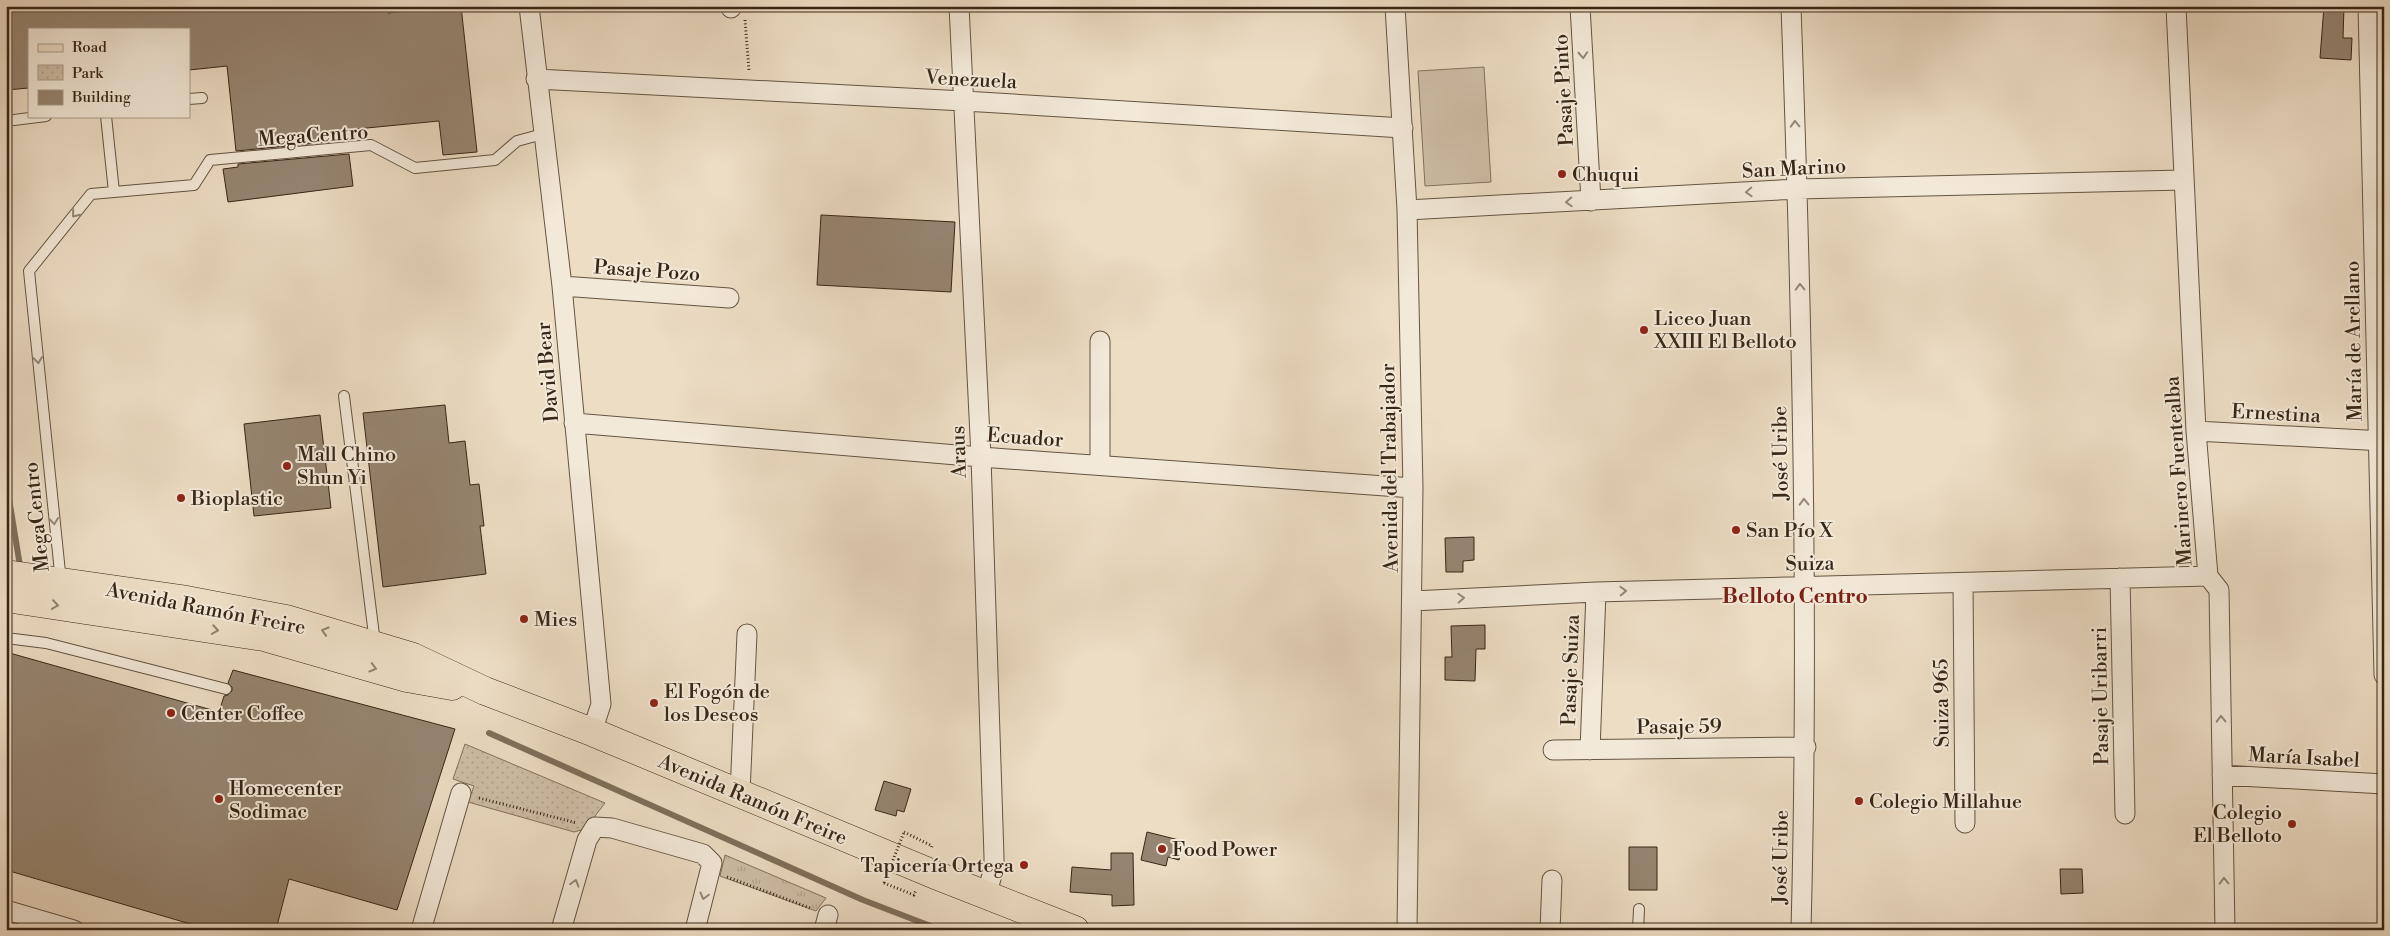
<svg xmlns="http://www.w3.org/2000/svg" width="2390" height="936" font-family="'Libre Bodoni',serif">
  <style>
    .grass { fill: url(#grass-tufts); stroke: #83725e }
    .park { fill: url(#park-dots); stroke: #83725e }
    .pitch { fill: #cebea7; stroke: #83725e }
    .lines { fill: none; stroke-linecap: round; stroke-linejoin: round }
    .stream { stroke: #7f6f5c; stroke-width: 6 }
    .building { fill: #968571; stroke: #382616 }
    .lane-casing { stroke: #655442; stroke-width: 12 }
    .street-casing { stroke: #655442; stroke-width: 21 }
    .primary-casing { stroke: #382616; stroke-width: 29 }
    .path { stroke: #382616; stroke-width: 3; stroke-dasharray: 1 2.5; stroke-linecap: butt }
    .lane { stroke: #f3e9d9; stroke-width: 10 }
    .street { stroke: #f3e9d9; stroke-width: 19 }
    .primary { stroke: #edddc5; stroke-width: 28 }
    .path-bridge { stroke: #382616; stroke-width: 3; stroke-dasharray: 1 2.5; stroke-linecap: butt }
    .oneway { stroke: #968878 }
    .oneway2 { stroke: #92826e }
    .poi-dot { fill: #8f2418; stroke: #f3e9d9; stroke-width: 2 }
    .labels { text-anchor: middle; stroke-width: 4; stroke-linejoin: round; paint-order: stroke }
    .street-label { font-size: 20px; fill: #382616; stroke: #f3e9d9 }
    .poi-label { font-size: 20px; fill: #382616; stroke: #f3e9d9; text-anchor: start }
    .neighbourhood-label { font-size: 21px; font-weight: bold; fill: #7a1f14; stroke: #f3e9d9 }
  </style>
  <defs>
    <pattern id="grass-tufts" width="24" height="20" patternUnits="userSpaceOnUse" patternTransform="scale(1.25)"><rect width="24" height="20" fill="#cebea7"/><path d="M3 7l-1-3M5 7V3M7 7l1-3M15 17l-1-3M17 17v-4M19 17l1-3" fill="none" stroke="#b2a38f"/></pattern>
    <pattern id="park-dots" width="8" height="8" patternUnits="userSpaceOnUse" patternTransform="scale(1.25)"><rect width="8" height="8" fill="#cebea7"/><path d="M2 2h.1M6 6h.1" fill="none" stroke="#b2a38f" stroke-width="1.8" stroke-linecap="round"/></pattern>
  </defs>
  <rect width="100%" height="100%" fill="#edddc5"/>
  <filter id="stains"><feTurbulence type="fractalNoise" baseFrequency=".004" numOctaves="4"/><feColorMatrix values="0 0 0 0 .2 0 0 0 0 .09 0 0 0 0 .02 0 0 0 .5 -.17"/></filter>
  <radialGradient id="worn" r=".72"><stop offset=".6" stop-color="#630" stop-opacity="0"/><stop offset="1" stop-color="#630" stop-opacity=".3"/></radialGradient>
  <path class="grass" d="M725,855l101,43 -10,13 -96,-35z"/>
  <path class="park" d="M465,744l140,59 -20,26 -11,3 -106,-30 6,-16 -21,-7z"/>
  <path class="pitch" d="M1484,67l7,115 -66,4 -7,-115z"/>
  <g class="lines">
    <path class="stream" d="M6,480l14,86
      M489,733l374,167 78,30"/>
  </g>
  <path class="building" d="M6,6h382v7l73,-7 16,146 -34,3 -4,-34 -93,9 2,10 -112,11 -9,-85 -38,4v-41h-160v59l-23,2z
    M2324,6h20l-1,32h9l-1,22 -31,-2z
    M349,154l4,32 -125,16 -5,-33 15,-2v-3z
    M821,215l134,7 -4,70 -134,-7z
    M445,405l4,38 16,-2 5,44 9,-1 5,42h-4l6,48 -103,13 -20,-174z
    M320,415l11,93 -77,8 -10,-92z
    M1474,537v23l-11,1v11h-17l-1,-34z
    M1485,625v24h-9l-1,32 -30,-1v-23h7l-1,-31z
    M6,652l213,60 5,-16 4,-1 4,-4v-4l-4,-4 5,-13 222,59 -58,181 -108,-31 -13,51h-65l-205,-60z
    M884,781l27,8 -7,23 -7,-2 -1,6 -21,-6z
    M1147,832l36,9 -4,19 -11,-3 -2,9 -25,-6z
    M1629,847h28v43h-28z
    M1111,853h22l1,52 -22,1v-11l-42,-3 2,-25 39,3z
    M2060,869h22l1,24 -22,1z"/>
  <g class="lines">
    <g class="lane-casing">
      <path id="lane" d="M189,99l13,-1
        M106,116l8,76
        M6,121l40,-5
        M344,396l31,247
        M61,582l-32,-311 62,-77 103,-9 16,-25 161,-15 44,23 80,-8 22,-19 26,-7
        M6,638l40,5 180,46
        M1638,930l1,-21"/>
    </g>
    <g class="street-casing">
      <path id="street" d="M529,6l33,280 39,418 -9,28
        M731,6v2
        M959,6l22,451 13,400v11l-8,28
        M1395,6l12,204 6,278 -6,442
        M1580,6l11,195
        M1791,6c11,308 18,616 10,924
        M2176,6l20,425 12,145 11,14 6,340
        M2368,6l16,669
        M536,79l428,22 439,27
        M1407,210l391,-21 385,-9
        M562,286l167,12
        M574,423l407,34 432,31
        M2196,431l188,10
        M1100,465v-124
        M2120,578l5,236
        M1963,583l2,240
        M1412,601l184,-9 612,-16
        M1553,750l253,-3
        M1590,750l6,-158
        M2222,775l162,9
        M740,793l7,-159
        M6,910l68,20
        M421,930l40,-137
        M561,930l26,-90 8,-13 17,1 91,26 9,9 -17,67
        M824,930l4,-15
        M1550,930l2,-50"/>
    </g>
    <g class="primary-casing">
      <path id="primary" d="M6,574l175,25 105,20 127,38 72,34 107,41 346,144 137,54
        M6,598l258,39 143,41 45,8"/>
    </g>
    <path class="path" d="M745,20l4,51
      M479,798l98,25
      M904,832l28,14 -1,3
      M727,877l83,31
      M884,883l30,12 2,-5"/>
    <use href="#lane" class="lane"/>
    <use href="#street" class="street"/>
    <use href="#primary" class="primary"/>
    <path class="path-bridge" d="M884,883l20,-51"/>
  </g>
  <defs><path id="oneway-chevron" d="M-2-3.5L2.5 0L-2 3.5" fill="none" stroke-width="1.6" stroke-linecap="round" stroke-linejoin="round" transform="scale(1.25)"/></defs>
  <g class="oneway">
    <use href="#oneway-chevron" transform="translate(1583 55) rotate(87)"/>
    <use href="#oneway-chevron" transform="translate(1795 124) rotate(-92)"/>
    <use href="#oneway-chevron" transform="translate(1749 192) rotate(177)"/>
    <use href="#oneway-chevron" transform="translate(1569 202) rotate(177)"/>
    <use href="#oneway-chevron" transform="translate(75 214) rotate(129)"/>
    <use href="#oneway-chevron" transform="translate(1800 287) rotate(-91)"/>
    <use href="#oneway-chevron" transform="translate(38 360) rotate(84)"/>
    <use href="#oneway-chevron" transform="translate(1804 502) rotate(-91)"/>
    <use href="#oneway-chevron" transform="translate(54 521) rotate(84)"/>
    <use href="#oneway-chevron" transform="translate(1623 591) rotate(-2)"/>
    <use href="#oneway-chevron" transform="translate(1461 598) rotate(-3)"/>
    <use href="#oneway-chevron" transform="translate(2221 719) rotate(-91)"/>
    <use href="#oneway-chevron" transform="translate(2224 881) rotate(-91)"/>
    <use href="#oneway-chevron" transform="translate(575 883) rotate(-74)"/>
    <use href="#oneway-chevron" transform="translate(704 896) rotate(105)"/>
  </g>
  <g class="oneway2">
    <use href="#oneway-chevron" transform="translate(55 605) rotate(8)"/>
    <use href="#oneway-chevron" transform="translate(215 630) rotate(9)"/>
    <use href="#oneway-chevron" transform="translate(325 631) rotate(-163)"/>
    <use href="#oneway-chevron" transform="translate(373 668) rotate(16)"/>
  </g>
  <g class="poi-dot">
    <circle cx="1562" cy="174" r="5"/>
    <circle cx="1644" cy="330" r="5"/>
    <circle cx="287" cy="466" r="5"/>
    <circle cx="181" cy="498" r="5"/>
    <circle cx="1736" cy="530" r="5"/>
    <circle cx="524" cy="619" r="5"/>
    <circle cx="654" cy="703" r="5"/>
    <circle cx="171" cy="713" r="5"/>
    <circle cx="219" cy="799" r="5"/>
    <circle cx="1859" cy="801" r="5"/>
    <circle cx="2292" cy="824" r="5"/>
    <circle cx="1162" cy="849" r="5"/>
    <circle cx="1024" cy="865" r="5"/>
  </g>
  <g class="labels">
    <g class="street-label">
      <text transform="translate(971 79) rotate(3)" y="7">Venezuela</text>
      <text transform="translate(1563 90) rotate(-93)" y="7">Pasaje Pinto</text>
      <text transform="translate(313 135) rotate(-4)" y="7">MegaCentro</text>
      <text transform="translate(1794 168) rotate(-3)" y="7">San Marino</text>
      <text transform="translate(647 270) rotate(4)" y="7">Pasaje Pozo</text>
      <text transform="translate(2353 341) rotate(-91)" y="7">María de Arellano</text>
      <text transform="translate(547 372) rotate(-95)" y="7">David Bear</text>
      <text transform="translate(2276 413) rotate(3)" y="7">Ernestina</text>
      <text transform="translate(1025 437) rotate(4)" y="7">Ecuador</text>
      <text transform="translate(958 452) rotate(-92)" y="7">Araus</text>
      <text transform="translate(1780 453) rotate(-91)" y="7">José Uribe</text>
      <text transform="translate(1389 468) rotate(-91)" y="7">Avenida del Trabajador</text>
      <text transform="translate(2178 471) rotate(-94)" y="7">Marinero Fuentealba</text>
      <text transform="translate(36 517) rotate(-96)" y="7">MegaCentro</text>
      <text transform="translate(1810 563) rotate(-1)" y="7">Suiza</text>
      <text transform="translate(206 608) rotate(11)" y="7">Avenida Ramón Freire</text>
      <text transform="translate(1570 670) rotate(-88)" y="7">Pasaje Suiza</text>
      <text transform="translate(2100 696) rotate(-91)" y="7">Pasaje Uribarri</text>
      <text transform="translate(1941 703) rotate(-91)" y="7">Suiza 965</text>
      <text transform="translate(1679 726) rotate(-1)" y="7">Pasaje 59</text>
      <text transform="translate(2304 757) rotate(3)" y="7">María Isabel</text>
      <text transform="translate(753 799) rotate(23)" y="7">Avenida Ramón Freire</text>
      <text transform="translate(1780 857) rotate(-89)" y="7">José Uribe</text>
    </g>
    <g class="poi-label">
      <text x="1572" y="181">Chuqui</text>
      <text x="1654" y="325">Liceo Juan<tspan x="1654" dy="23">XXIII El Belloto</tspan></text>
      <text x="297" y="461">Mall Chino<tspan x="297" dy="23">Shun Yi</tspan></text>
      <text x="191" y="505">Bioplastic</text>
      <text x="1746" y="537">San Pío X</text>
      <text x="534" y="626">Mies</text>
      <text x="664" y="698">El Fogón de<tspan x="664" dy="23">los Deseos</tspan></text>
      <text x="181" y="720">Center Coffee</text>
      <text x="229" y="795">Homecenter<tspan x="229" dy="23">Sodimac</tspan></text>
      <text x="1869" y="808">Colegio Millahue</text>
      <text x="2282" y="819" text-anchor="end">Colegio<tspan x="2282" dy="23">El Belloto</tspan></text>
      <text x="1172" y="856">Food Power</text>
      <text x="1014" y="872" text-anchor="end">Tapicería Ortega</text>
    </g>
    <g class="neighbourhood-label">
      <text x="1795" y="603">Belloto Centro</text>
    </g>
  </g>
  <rect width="2390" height="936" fill="none" stroke="#edddc5" stroke-width="25"/>
  <rect x="8" y="8" width="2375" height="921" fill="none" stroke="#382616" stroke-width="2.5"/>
  <rect x="12" y="12" width="2365" height="911" fill="none" stroke="#382616"/>
  <rect x="28" y="28" width="162" height="90" fill="#f3e9d9" stroke="#a89b8b"/>
  <rect x="38" y="44" width="25" height="8" fill="#edddc5" stroke="#a89b8b"/>
  <text x="72" y="52" font-size="15" fill="#382616">Road</text>
  <rect x="38" y="65" width="25" height="15" fill="url(#park-dots)" stroke="#a89b8b"/>
  <text x="72" y="78" font-size="15" fill="#382616">Park</text>
  <rect x="38" y="90" width="25" height="15" fill="#968571" stroke="#a89b8b"/>
  <text x="72" y="102" font-size="15" fill="#382616">Building</text>
  <rect width="100%" height="100%" filter="url(#stains)"/>
  <rect width="100%" height="100%" fill="url(#worn)"/>
</svg>
